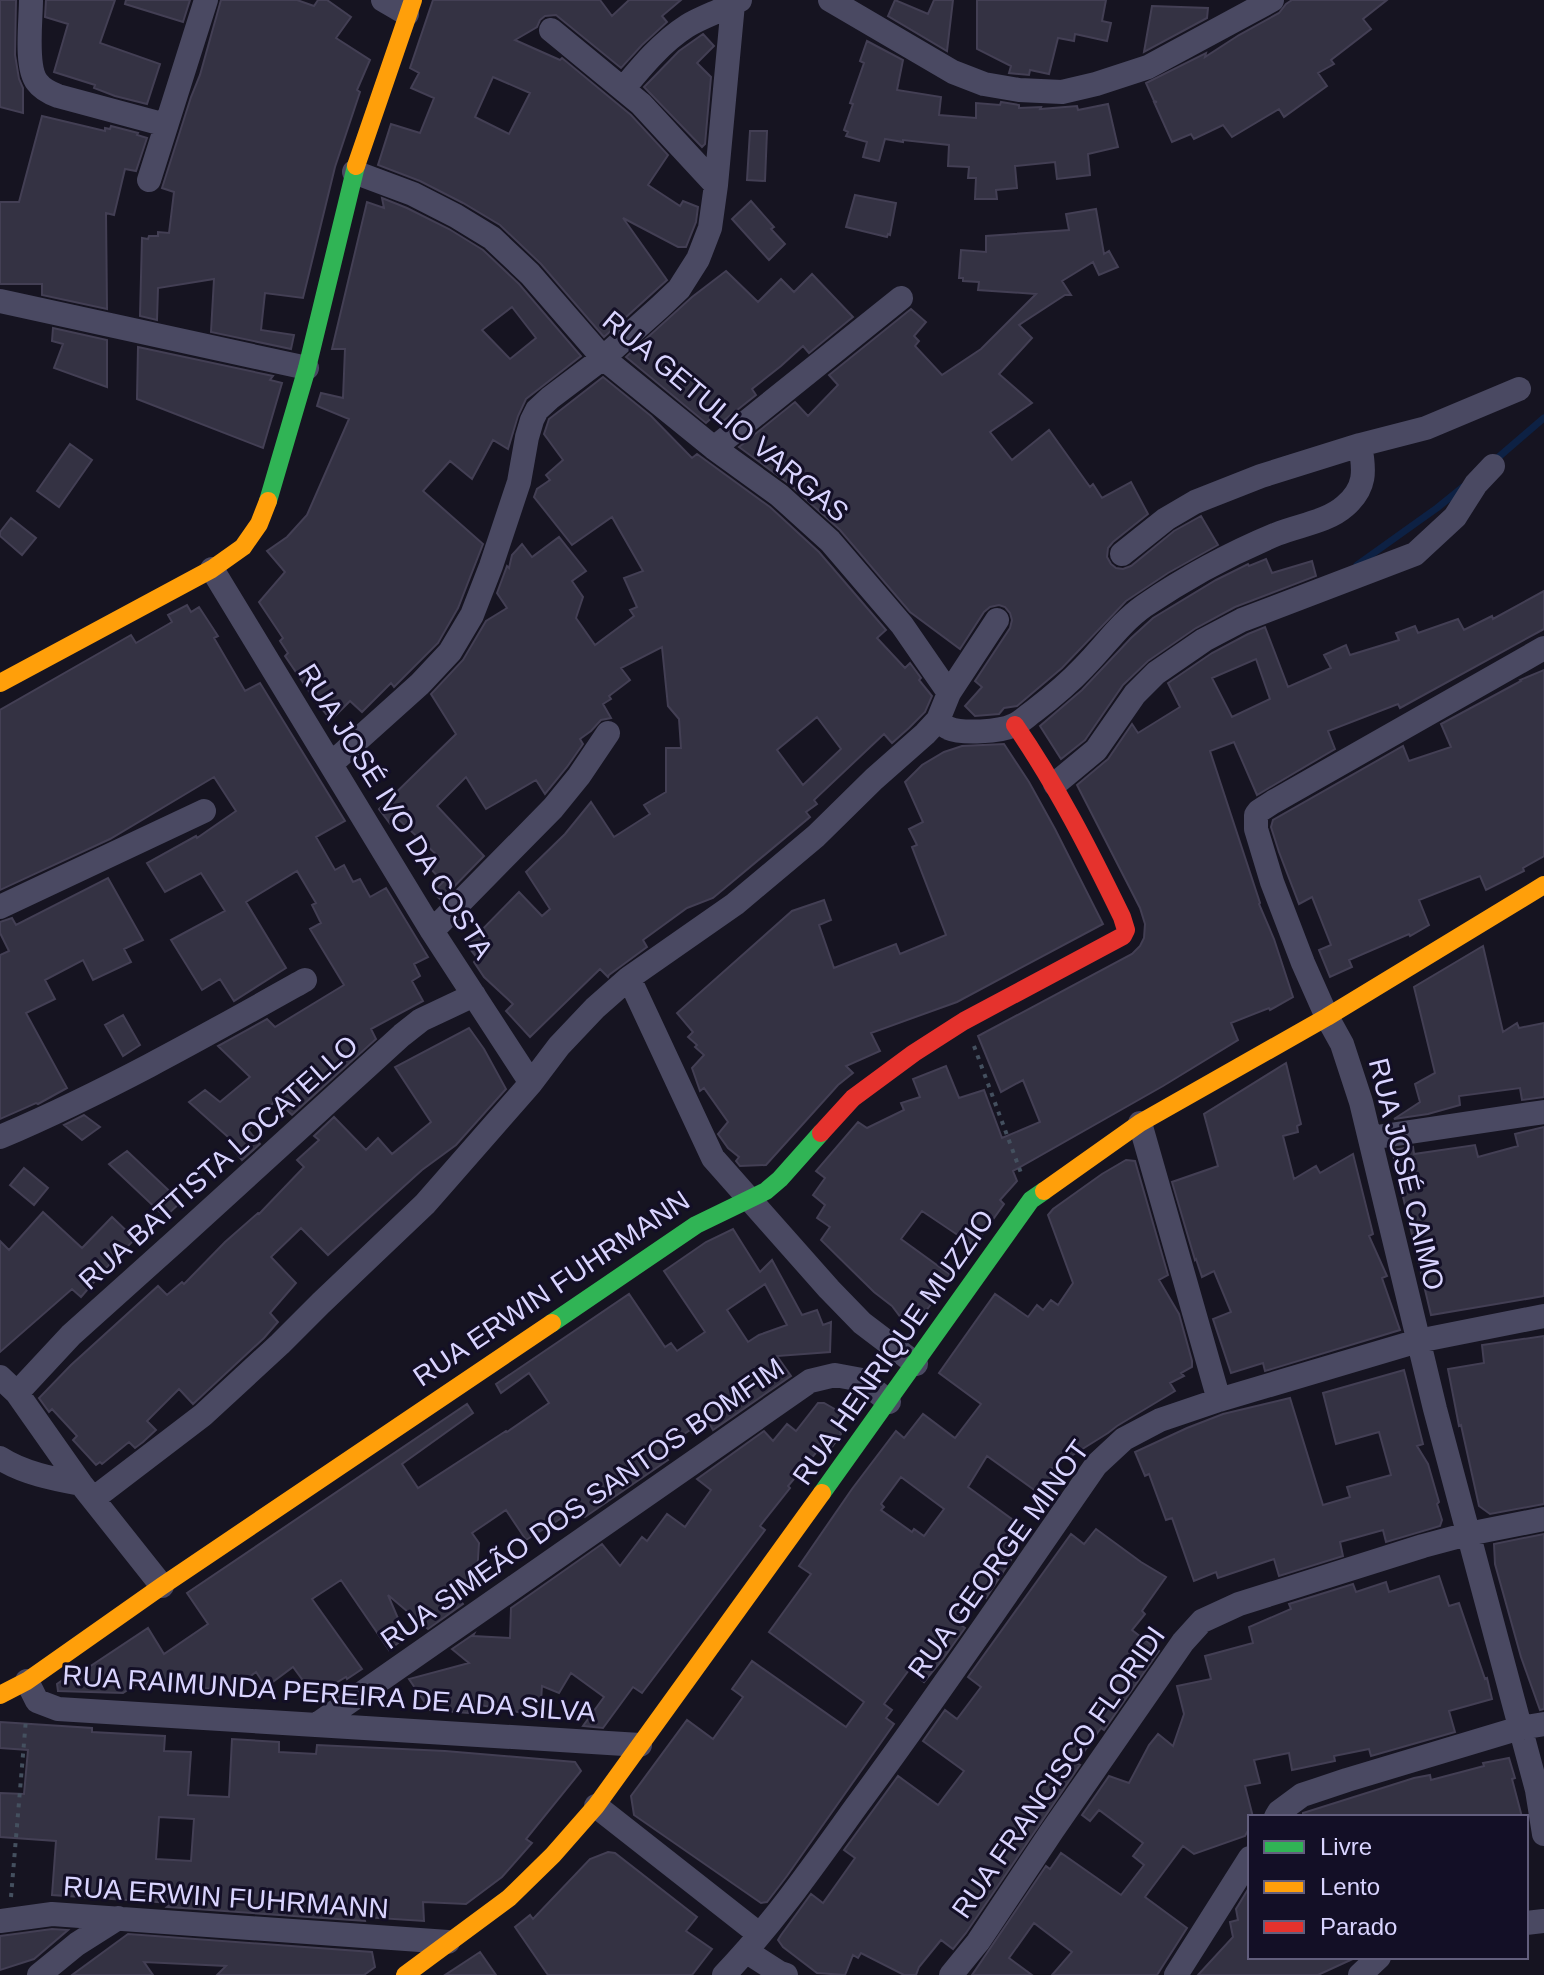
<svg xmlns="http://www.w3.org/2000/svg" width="1544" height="1975" font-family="Arial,sans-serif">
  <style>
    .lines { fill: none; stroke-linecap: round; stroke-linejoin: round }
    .stream { stroke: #0d2144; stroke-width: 7 }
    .building { fill: #343243; stroke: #433f54; stroke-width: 2; fill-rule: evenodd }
    .path { stroke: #44505f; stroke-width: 4; stroke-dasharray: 4 6; stroke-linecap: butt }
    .street { stroke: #4a4962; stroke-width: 24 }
    .fast { stroke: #30b455; stroke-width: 18 }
    .slow { stroke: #ff9f0a; stroke-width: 18 }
    .jam { stroke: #e5322d; stroke-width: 18 }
    .labels { text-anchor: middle; stroke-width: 6; stroke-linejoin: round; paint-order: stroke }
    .street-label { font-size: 28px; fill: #d9d4ff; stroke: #130f26 }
  </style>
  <rect width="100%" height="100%" fill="#161421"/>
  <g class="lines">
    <path class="stream" d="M1494,461l50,-43
      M1357,565l80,-57 26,-21"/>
  </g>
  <path class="building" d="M0,0h16l-1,55 4,24 4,9v25l-23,-6z
    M46,0h69l-15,43 60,21 -13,40 -32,-8 -21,-8 1,-3 -41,-13 14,-48 -23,-7z
    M126,0h64l-7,22 -58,-18z
    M221,0h76l17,6 4,-6h9l24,17 -15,21 34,22 -13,30 3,2 -25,75 -32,131 -38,-5 -4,37 33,5 -3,14 -80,-17 3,-53 -56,9 -1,32 -17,-4 2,-78 6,1 1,-3h9v-4l11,1 5,-41 -12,-4 29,-91 9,-22z
    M433,0h167l12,16 17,-16h52l-19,16 5,6 -25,23 -21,23 -65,-53 -11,1 -5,4 -3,7 -22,13 45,20 2,-2 69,57 37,40 -20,30 32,21 3,-5 15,6 -2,15 -10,25h-8l-55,-29 44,62 -63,57 -63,-73 -41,-39 -37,-22 -43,-22 -42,-16 13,-41 29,9 14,-35 -23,-10 8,-15 -9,-5zM493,77l37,16 -21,41 -34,-17z
    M895,0l33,14 6,-14h19l-6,51 -59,-35z
    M977,0h129l-4,21 9,2 -4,18 -32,-7 -1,7 -16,-3 -9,36 -19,-4 -1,5 -20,-2 2,-7 -34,-17z
    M1292,0h95l-24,19 8,10 -40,31 3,4 -16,9 9,13 -43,31 -5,-8 -47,28 -9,-12 -29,14 -3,-5 -19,8 -18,-40h3l-3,-1 -8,-18 60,-30 -1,4 34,-22 40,-22 7,-9z
    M1152,6l56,2 -1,10 -63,34z
    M703,34l11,12 -17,17 14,14 -6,67 -3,3 -58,-60 35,-36z
    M867,41l36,19 -6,30 44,7 -2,18 37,3v-15l24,2 1,-3 18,3v3l22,-1 -1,2 37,-3 1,4 30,-6 10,43 -30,7 2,21 -33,4 -2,-17 -40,4 2,22 -21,2 1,9h-22l1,-21h-8l1,-11 -21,-1 1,-21 -46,-5v2l-18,-3 -6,22 -16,-4 4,-15 -21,-6 2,-4 -4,-2 9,-26 -3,-1 14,-40 -4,-2z
    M42,116l63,15v-3l5,1 1,-3 27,7 -1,2 10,3 -11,33 -11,-2 -11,46 -8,-2 1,96 -65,-14v-11h-42v-82h19z
    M750,131h17l-2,50 -18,-1z
    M855,195l41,8 -6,32 -2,-1 -1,3 -41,-10z
    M382,198l25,10 42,21 34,21 36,34 62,72 -55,43 -8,17 -10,33 -15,-9 -21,39 -22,-18 -27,30 60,53 -25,64 -20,35 -44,44 -3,-4 -29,29 -12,-11 -19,19 -14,-17 -32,-47 3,-3 -8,-12 3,-3 -24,-36 26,-30 -18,-21 20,-14 20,-22 42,-96 -32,-13 4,-13 22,5 2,-49h-13l35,-147 17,6zM512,307l24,31 -26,21 -28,-29z
    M751,201l23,26 -3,2 14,15 -16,16 -37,-41z
    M1096,209l8,45 5,-3 9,16 -19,8 -6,-13 -31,19 9,14h-6l-46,30 13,13 -33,36 33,29 -42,29 22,28 37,-30 41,57 3,-3 9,14 29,-16 17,32 -35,28 -5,6 -1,9 4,7 5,4 7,1 8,-3 43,-35 27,-15 17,29 -50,28 -42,28 -64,67 -45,38 -13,2 -5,6 -24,2 -10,-10 17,-19 -7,-6 35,-53 2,-8 -2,-7 -5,-6 -6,-2 -9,2 -6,5 -24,37 -50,-37 -70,-82 -52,-47 -49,-36 56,-45 13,14 30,-31 -9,-10 82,-66 15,13 -12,14 5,5 -4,5 27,29 39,-26 55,-55 -58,-4 1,-8 -16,-1v-3h-4l2,-28 25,2v-16l83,-6 -3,-16z
    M726,271l32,31 23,-23 13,13 18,-18 41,43 -44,36 -6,-7 -22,20 -29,23 4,6 -34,27 -6,-8 -10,9 -80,-66 66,-60z
    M53,328l54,12v47l-53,-19 9,-24 -11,-3z
    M138,347l135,29 -3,4 12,3 -19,65 -126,-49z
    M603,377l48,39 41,42 5,-4 73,53 49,45 67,78 -9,8 28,30 5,-5 11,15 -2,2 13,16 -7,16 -16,16 -17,15 -8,-9 -70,66 3,4 -11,8 4,5 -97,81 -26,10 -44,32 4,7 -38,28 -1,2 -8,-8 -70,68 -24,-26 7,-7 -29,-27 -10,-15 3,-4 -10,-13 52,-53 23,24 8,-7 -24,-37 39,-38 26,-32 23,35 36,-23 -6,-9 22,-13v-44h15l-2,-29 -11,-13 -6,-59 -41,21 9,12 -21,16 2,3 -8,5 8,14 -10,2 -10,11 -11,8 3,5 -16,23 -22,27 -9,-14 -50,29 -20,-32 -29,29 47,50 -43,44 -8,-8 10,-10 -14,-15 10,-10 -42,-39 -6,7 -12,-16 77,-75 -25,-40 32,-34 23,-39 21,-13 -10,-15 10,-27 2,2 3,-13 10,-11 10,13 27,-20 27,34 -14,10 11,16 -7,21 19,27 39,-29 -4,-6 7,-3 -13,-29 19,-7 -31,-54 -40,28 -38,-48 3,-8 13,-9 -4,-5 17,-15 -19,-26 5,-15zM817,717l24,32 -38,36 -26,-35z
    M70,444l22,16 -33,47 -22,-16z
    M11,518l25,20 -14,17 -22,-19v-4z
    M1266,559l6,14 40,-12 4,15 -81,31 -39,21 -48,33 -25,24 -38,55 -24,19 -21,-33 42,-36 49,-52 22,-20 63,-38 32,-16 1,2z
    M1544,591v38l-144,79 -2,-4 -70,27 7,18 -78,46 -23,-53 -24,9 50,152 -1,1 15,35 19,58 -23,13 -1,-2 -38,15 7,17 -75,46 -150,85 4,10 -17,19 4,4 -30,42 -52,-35 -21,28 51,37 -41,55 -19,-25 -18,-14 -53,-52 9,-13 -13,-9 8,-13 -12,-10 12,-17 -9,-7 42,-49 9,6 37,-18 -3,-7 19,-6 -7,-18 33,-13 13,32 25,-8 18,48 38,-16 -17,-42 -22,12 -23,-56 154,-82 8,-8 4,-8 1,-14 -5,-16 -63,-123 31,-26 24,-35 6,9 42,-26 -12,-24 44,-30 36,-19 17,-7 23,60 43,-19 -7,-13 22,-10 4,10 49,-15 -3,-7 19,-7 3,7 40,-14 6,11 28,-14 1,3zM1256,659l14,40 -38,18 -20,-39z
    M187,605l4,7 8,-5 19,29 -4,2 31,53 15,-8 85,138 -29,16 19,33 9,-5 9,17 7,-3 10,18 16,-9 42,69 -14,7 6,12 -8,5 11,20 -52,28 5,10 -84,76 -16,-15 -28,30 12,14 -18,16 -9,-11 4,-4 -48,-43 16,-12 15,12 30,-25 -32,-31 49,-27 8,8 69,-42 -34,-56 11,-6 -9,-18 4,-2 -19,-32 -51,31 40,66 -52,33 -14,-22 -18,11 -31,-50 54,-29 -24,-38 -36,19 -18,-29 49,-27 1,2 39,-27 -22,-34 -104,62 -110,51v-180l131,-75 5,8 36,-21 -4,-7z
    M1544,670v186l-21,12 1,3 -38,19 -6,-14 -61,24 10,25 -19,11 -1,-2 -60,26 3,7 -22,10 -11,-27 12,-5 -19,-48 -13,7 -20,-52 -8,-25 2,-7 130,-74 6,15 42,-14 -10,-23 80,-43 -1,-1z
    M1004,744l25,38 26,47 48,95 -146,78 -86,31 9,18 -34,15 7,7 -15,12 -72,80 -26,1 -4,-5 3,-4 -11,-9 -10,-14 10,-12 -24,-34 -4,3 -8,-23 12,-13 -9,-8 2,-2 -9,-8 5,-5 -16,-19 115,-102 32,-11 7,20 -12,5 15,43 62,-24 4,10 46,-19 -34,-88 5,-2 -8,-16 14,-7 -18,-40 17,-17 22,-13 18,-6z
    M108,878l35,62 -19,9 7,13 -38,18 -10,-20 -38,20 10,19 -29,14 41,75 -29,16 -2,-1 -36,16v-164l9,-4 -9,-18v-11l12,-4 4,7z
    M1483,946l20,86 14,-9 2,5 25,-5v74l-22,3 -2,-12 -61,8 1,9 -32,9 -34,5 26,-17 -5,-18 20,-11 -21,-86z
    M123,1015l17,30 -17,11 -18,-31z
    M469,1028l15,21 22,40 -50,56 -34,25 -94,85 -27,-27 -30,29 25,26 -26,30 8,9 -14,16 -71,66 -14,-15 -32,32 9,9 -13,12 -8,6 -6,-6 -27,22 -2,-2 -4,3 -23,-25 4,-4 -25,-27 -3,3 -10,-14 32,-33 87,-79 9,9 15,-13 2,2 41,-42 33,-29 1,1 45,-47 -7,-7 22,-20 -5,-4 20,-19 32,33 12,-12 14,16 39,-32 -36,-55z
    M1286,1063l15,61 -4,2 1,6 -15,4 11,43 22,-13 4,7 33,-19 20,80 -4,2 18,40 -5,2 18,52 -135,41 -2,-8 -32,10 -18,-54 18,-7 -17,-41 -12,6 -6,-18 -1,1 -23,-78 46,-16 -14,-52z
    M84,1115l16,12 -18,13 -18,-15z
    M1544,1127v169l-113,19 -39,-165 21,-3 1,7 61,-9 3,12 40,-11 -3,-12z
    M127,1151l54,51 -16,15 -56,-53z
    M1126,1160l9,1 33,114 -9,5 20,34 13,47v6l-11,6 3,3 -14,7 5,8 -58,35 -9,7 -56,35 3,5 -15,21 -53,-38 -19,31 59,43 -20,27 4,3 -25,38 -4,-3 -28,25 11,8 -22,31 -19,23 -15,-12 -25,34 8,6 -6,8 8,6 -107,152 -20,26 -6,1 -127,-88 -3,-19 56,-76 26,19 30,-42 -11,-8 20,-28 94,66 18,-25 -95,-70 42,-58 -12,-8 53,-77 44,-58 8,7 19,-24 32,24 26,-34 -42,-31 56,-79 33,23 9,-12 6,5 8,-10 7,5 15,-22 -25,-68 5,-6 49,-35zM901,1477l43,32 -20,27 -10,-7 -2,3 -31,-22 3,-3 -3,-3z
    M24,1168l24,20 -14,17 -24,-20z
    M43,1212l39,36 30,-31 23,22 -13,13 -1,-1 -40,46 -9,-8 -72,63v-111l9,9z
    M733,1229l27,43 12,-12 30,55 15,-5 6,15 8,-3 -1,30 -53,4 14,20 -78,54 -4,-7 -16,11 -3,-4 -29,20 7,10 -83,57 -7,-9 -52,32 -20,-30 -34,23 7,10 -2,31 -24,15 10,15 -35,25 -40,-34 18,42 -17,13 -48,-70 -29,19 50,70 -15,10 -1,-2 -30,18 -6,-5 -17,-23 -27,20 -10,-15 -24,18 -95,-6 -14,9 -65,-2 -1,-7 20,-14 9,-1 62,-41 16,26 44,-30 -21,-31 280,-189 6,9 -71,51 16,24 88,-57 1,1 42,-29 -20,-30 -28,20 -5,-9 133,-90 36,53 6,-4 6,8 28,-19 -41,-61 42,-29zM765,1284l22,41 -28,10 -11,7 -21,-32z
    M1544,1336v168l-54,10 -11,-8 -18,-81 -2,1 -11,-57 36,-6 -2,-18z
    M1404,1370l19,74 -6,2 11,18 11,38 -2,2 5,16 -2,6 -54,16 -3,-12 -43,12 3,14 -64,20 -5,-17 -56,19 -2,-6 -22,9 -22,-63 -6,2 -17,-46 -4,2 -10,-24 52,-24 36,-14 67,-16 33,107 27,-8 -3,-10 44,-12 -12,-43 -43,12 -13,-51z
    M818,1403h6l21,12 -7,9 3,10 -9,13 -7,-5 -37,44 2,2 -30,38 5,4 -123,163 -9,-6 -30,41 -20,-2 21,-29 -33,-24 -12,20 -17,-7 -2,30 -60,-11v4h-11l-1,4 -38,-3 -21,-31 60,-16 -17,-14 22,-15 -1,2 37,2 1,-30 91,-64 18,22 22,-29 5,4 20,-27 18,13 26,-37 -14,-11 67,-48 9,10 14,-17 9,7z
    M1096,1529l45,33 25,15 -24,34 3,3 -13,16 27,21 -55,79 -3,-2 -25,35 4,2 -114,168 -13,16 -12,-9 -22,27 -3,8h-12l-43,-22 -3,5 -5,-3 -8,20 -28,-2 -34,-26 -5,-7 3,-5 30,-41 12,9 32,-45 -11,-8 54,-74 40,29 26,-34 -41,-30 22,-31 12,9 24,-32 -13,-10 103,-143 13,10z
    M1544,1534v175l-4,1 -19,-53 -26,-93 -1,-20z
    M1439,1576l10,30 10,-3 26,76 2,-1 5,21 -43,12 6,21 -84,24 -2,-7 -35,7 1,5 -43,9 -3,-17 -35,7 6,23 -15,3 8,31h-3v10l-5,9 -51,18 -11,-8 -38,51 42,31 -30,47h-105l20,-23 -38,-29 -25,35 23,17h-60l74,-109 4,3 11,-16 60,42 23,-30 -11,-9 10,-13 -44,-33 -9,11 -8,-6 27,-39 20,7 20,-38 9,-11 15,12 11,-32 -7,-28 34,-7 -6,-23 48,-13 -4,-16 42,-18 -2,-5 64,-20 3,8 30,-10 3,10z
    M0,1722l92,6v4l73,4 -1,15 27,1 -3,43 41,2 3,-58 47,3v10l37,2 1,-9 128,6 130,11 6,9 -55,68 6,4 -30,34 -36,27 -43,-2 1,19 -60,-4 1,4 -198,-14 5,-4 -120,-8 4,-54 -56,-4v-44l24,1 4,-44 -28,-2zM159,1817l35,2 -3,42 -35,-2z
    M1509,1758l6,20 -3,1 10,38h-219v-4l111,-35 16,-3 1,5 53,-14 -1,-3z
    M608,1852l7,1 82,64 -11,14 26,18 -20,26h-144l-33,-48 15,-12 3,4 57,-60z
    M1250,1886v71h107l-39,18h-120l35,-38 -3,-15 8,-2 -2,-11z
    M52,1929l16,1 -34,29 -34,11v-34z
    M128,1934l244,18 3,15 -11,8h-147l9,-9 -82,-4 9,13h-81z
    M480,1952l16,23h-51z"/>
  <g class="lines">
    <path class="path" d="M974,1046l47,127
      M11,1897l15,-178"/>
    <path class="street" d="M31,0c0,20 -6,67 6,82 5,7 13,11 21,14l108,29
      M383,0l24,14
      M830,0l123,72 31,12 35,6 43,2 34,-8 52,-17 124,-67
      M551,30l90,74 75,81
      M623,89c19,-23 39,-47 64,-63 15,-9 31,-14 46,-22
      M354,172l59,22 43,22 36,22 38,36 73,84 111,90 65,47 51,46 72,84 47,68
      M149,180l57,-180
      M0,301l307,67
      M714,448l187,-150
      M1122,554l44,-35 29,-17 66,-26 99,-31 66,-17 93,-39
      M212,569l220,362 99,152
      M1544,648l-271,154 -14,9 -3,4v14l16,53 31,81 24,54 15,27 19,58 74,307 102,381 7,44
      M938,720c1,1 9,8 10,8 14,6 52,4 66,-3 7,-3 13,-9 20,-14 17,-13 35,-28 50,-44 20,-20 36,-44 60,-61 41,-28 87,-53 133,-72 22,-9 50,-12 68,-28 21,-18 20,-35 15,-61
      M331,764l89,-80 30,-32 22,-37 19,-49 28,-84 8,-45 5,-17 5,-10 13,-12 53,-40 57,-51 19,-18 19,-30 12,-31 6,-43 17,-181 7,-4
      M1055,784l41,-34 39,-56 21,-21 48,-33 38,-20 173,-66 40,-37 21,-33 17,-18
      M0,907l204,-96
      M432,931l121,-123 26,-32 29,-43
      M629,978l84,180 116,131 33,34 54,41
      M1140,1123l79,277
      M0,1137c106,-45 205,-101 305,-157
      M1370,1138l174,-26
      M0,1377l17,16 64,91 81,102
      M17,1393l54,-58 107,-96 224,-204 19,-15 53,-25
      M0,1458c23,15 54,21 81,26
      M93,1499l110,-84 77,-71 41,-41 104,-99 106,-121 28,-37 36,-38 34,-30 106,-74 81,-68 58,-57 51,-45 13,-14 11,-27 48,-73
      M27,1681l10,20 21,8 582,36
      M316,1725l494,-344 25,-6 27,5 27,22
      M596,1806l163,128
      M1276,1817l3,-5 23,-17 45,-15 173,-52 24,-4
      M0,1921l52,-7 396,28
      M1526,1923l18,-2
      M747,1952l33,21 6,2
      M39,1975l38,-31 41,-26
      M724,1975c49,-51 90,-110 131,-167 83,-112 161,-228 241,-343l28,-26 36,-19 59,-20 199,-59 126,-25
      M951,1975l27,-33 74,-111 131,-189 19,-21 37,-17 184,-58 45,-12 76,-15
      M1176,1975l74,-117
      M1360,1975l19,-18"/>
    <path class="fast" d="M268,501l39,-133 49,-202
      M552,1323l144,-98 70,-34 14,-12 41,-46
      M822,1493l209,-293 13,-9"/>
    <path class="slow" d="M356,166l57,-166
      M0,683l212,-114 31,-22 16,-23 9,-23
      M1044,1191l96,-68 187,-106 217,-132
      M0,1695l27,-14 135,-95 390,-263
      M405,1975l104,-77 44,-43 43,-49 226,-313"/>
    <path class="jam" d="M821,1133l32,-35 61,-45 50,-32 159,-85 3,-6 -4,-13c-32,-66 -65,-131 -107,-192"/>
  </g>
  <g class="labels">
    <g class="street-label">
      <text transform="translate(726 416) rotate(40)" y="10">RUA GETULIO VARGAS</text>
      <text transform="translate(396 811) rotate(58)" y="10">RUA JOSÉ IVO DA COSTA</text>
      <text transform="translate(218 1162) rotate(-42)" y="10">RUA BATTISTA LOCATELLO</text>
      <text transform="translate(1407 1174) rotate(76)" y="10">RUA JOSÉ CAIMO</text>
      <text transform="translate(551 1288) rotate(-34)" y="10">RUA ERWIN FUHRMANN</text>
      <text transform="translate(893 1347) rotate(-55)" y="10">RUA HENRIQUE MUZZIO</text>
      <text transform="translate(582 1503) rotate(-35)" y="10">RUA SIMEÃO DOS SANTOS BOMFIM</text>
      <text transform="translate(998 1559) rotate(-54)" y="10">RUA GEORGE MINOT</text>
      <text transform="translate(329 1693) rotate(4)" y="10">RUA RAIMUNDA PEREIRA DE ADA SILVA</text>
      <text transform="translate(1058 1772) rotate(-55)" y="10">RUA FRANCISCO FLORIDI</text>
      <text transform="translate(226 1897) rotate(4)" y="10">RUA ERWIN FUHRMANN</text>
    </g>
  </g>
  <rect x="1248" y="1815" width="280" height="144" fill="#130f26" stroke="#625e7d" stroke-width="2"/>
  <rect x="1264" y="1841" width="40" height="12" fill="#30b455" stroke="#625e7d" stroke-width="2"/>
  <text x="1320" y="1855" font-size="24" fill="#d9d4ff">Livre</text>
  <rect x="1264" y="1881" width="40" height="12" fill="#ff9f0a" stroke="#625e7d" stroke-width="2"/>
  <text x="1320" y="1895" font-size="24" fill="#d9d4ff">Lento</text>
  <rect x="1264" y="1921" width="40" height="12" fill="#e5322d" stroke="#625e7d" stroke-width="2"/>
  <text x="1320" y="1935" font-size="24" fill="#d9d4ff">Parado</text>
</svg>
